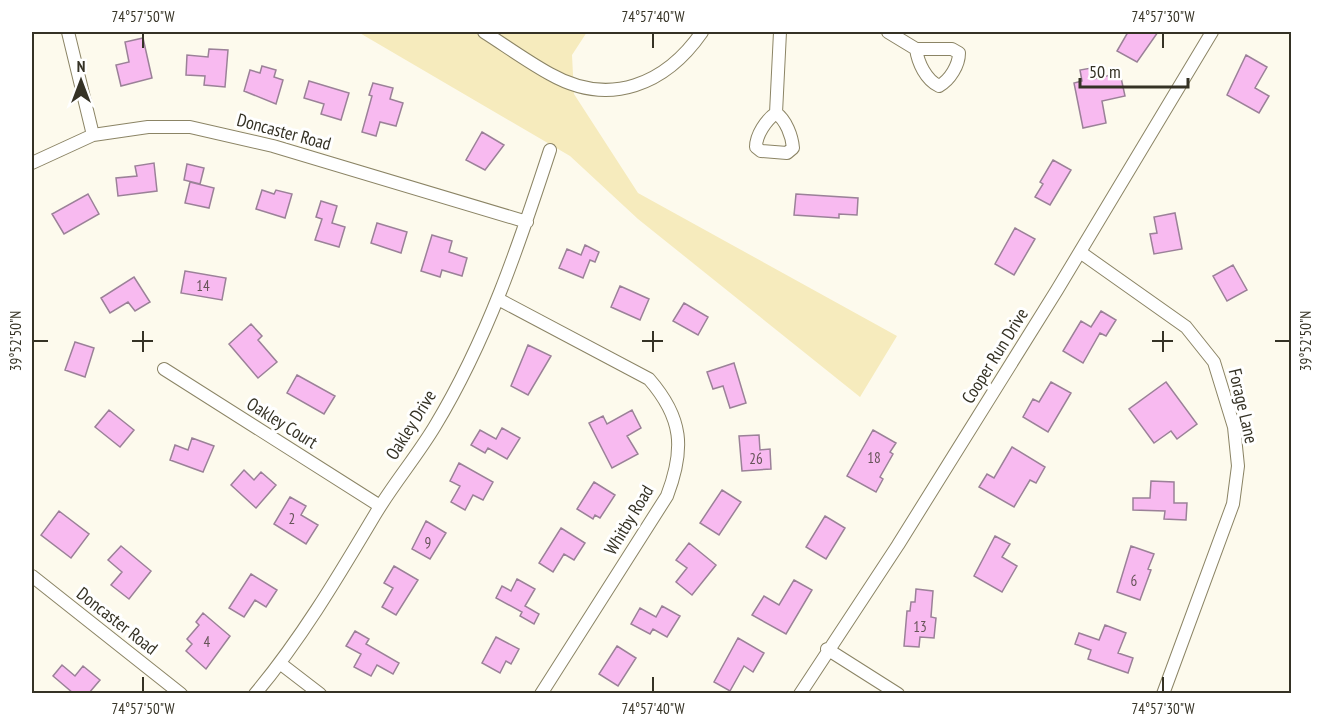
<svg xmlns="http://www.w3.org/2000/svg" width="1323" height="725" font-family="'PT Sans Narrow',sans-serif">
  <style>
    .green { fill: #f6ebbd }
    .building { fill: #f8baf0; stroke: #9b8198; stroke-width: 1.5 }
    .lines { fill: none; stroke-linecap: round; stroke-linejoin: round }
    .minor-casing { stroke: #8b8465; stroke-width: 14 }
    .minor { stroke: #fff; stroke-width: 12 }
    .ticks { fill: none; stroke: #353225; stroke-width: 2 }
    .labels { text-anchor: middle; stroke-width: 6; stroke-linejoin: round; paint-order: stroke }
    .number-label { font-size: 15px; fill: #665458 }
    .street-label { font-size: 18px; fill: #353225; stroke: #fff }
    .neatline { fill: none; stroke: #353225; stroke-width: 2 }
    .ticks-label { font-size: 15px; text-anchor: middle; fill: #353225 }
  </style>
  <rect width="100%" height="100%" fill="#fdfaed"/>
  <path class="green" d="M358,32h229l-15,23 2,39 64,99 259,143 -37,61 -222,-178 -68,-63z"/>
  <path class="building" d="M1128,32h30l-21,30 -20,-11z
    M143,38l9,40 -31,8 -5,-21 13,-3 -4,-20z
    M209,49l19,1 -3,37 -21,-2 1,-9 -19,-1 1,-20 21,2z
    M1246,55l21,12 -12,21 14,8 -10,17 -32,-18z
    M262,66l14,4 -2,7 9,3 -7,24 -32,-13 6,-21 10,3z
    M1091,68l2,11 27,-6 5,23 -23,5 4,22 -23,5 -9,-45 8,-2 -2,-11z
    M309,81l40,12 -8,27 -20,-6 3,-10 -20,-6z
    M373,83l20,5 -3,11 13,4 -7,23 -16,-4 -4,14 -14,-4 10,-36 -3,-1z
    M482,132l22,13 -19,25 -19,-10z
    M1053,160l18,10 -21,35 -15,-8 8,-13 -3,-2z
    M154,163l3,28 -39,5 -2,-18 21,-2 -2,-10z
    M187,164l17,4 -4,16 -16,-4z
    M190,182l24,6 -5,20 -24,-5z
    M262,190l12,4 2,-4 16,4 -7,24 -29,-9z
    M88,194l11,20 -35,20 -12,-20z
    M796,194l62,4 -1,17 -18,-1v4l-45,-3z
    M321,201l16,5 -5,17 13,4 -6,20 -24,-7 7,-21 -6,-2z
    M1175,213l7,36 -28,5 -4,-20 7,-1 -3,-16z
    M377,223l30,9 -6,21 -30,-10z
    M1015,228l20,11 -21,36 -19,-11z
    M432,235l20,6 -3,11 18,6 -5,18 -20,-6 -2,7 -19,-6z
    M585,245l14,7 -4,10 -5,-2 -7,18 -24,-10 8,-19 14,6z
    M1233,265l14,25 -20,11 -14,-25z
    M185,271l41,7 -4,22 -41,-7z
    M134,277l16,25 -15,9 -7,-9 -18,11 -9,-15z
    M620,286l29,13 -9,21 -29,-13z
    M684,303l24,14 -10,18 -25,-14z
    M1101,311l15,9 -10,16 -6,-3 -17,30 -20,-12 18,-30 10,6z
    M251,324l11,12 -4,4 19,22 -19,16 -29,-34z
    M75,342l19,6 -9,29 -20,-7z
    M528,345l23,11 -23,39 -17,-9z
    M734,363l12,40 -16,5 -7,-22 -10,3 -6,-17z
    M297,375l38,21 -11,18 -37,-21z
    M1051,382l20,11 -23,39 -25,-15 10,-18 6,3z
    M1166,382l31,42 -20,15 -6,-8 -17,12 -25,-34z
    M109,410l25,20 -14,17 -25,-20z
    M632,410l9,18 -14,8 11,18 -26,14 -23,-45 14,-7 4,8z
    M502,428l18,10 -13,21 -19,-11 -3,5 -14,-8 9,-15 16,9z
    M873,430l23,13 -6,9 3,2 -13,23 3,2 -7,13 -29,-16z
    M759,435l1,15 10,-1 1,20 -29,2 -3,-35z
    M192,438l22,8 -11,26 -33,-12 5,-15 13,5z
    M1012,447l33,20 -9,16 -6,-3 -16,27 -35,-20 8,-13 7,4z
    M459,463l34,19 -10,18 -10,-5 -8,15 -14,-8 9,-16 -10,-5z
    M244,470l10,10 7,-8 15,13 -20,23 -25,-23z
    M1151,481l23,1v21h13l-1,17 -22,-1 1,-8 -32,-1v-12h17z
    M594,482l21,13 -15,23 -5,-3 -2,4 -16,-10z
    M722,490l19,12 -22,33 -19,-12z
    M290,497l16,9 -5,9 17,10 -12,19 -32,-20z
    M59,511l30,23 -18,24 -30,-23z
    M825,516l20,12 -19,31 -20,-12z
    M426,521l20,12 -16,26 -18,-10z
    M561,528l24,15 -11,17 -10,-6 -11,18 -14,-9z
    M995,536l15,8 -8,13 15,9 -15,26 -28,-16z
    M689,543l27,22 -24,30 -16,-13 11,-14 -11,-8z
    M121,546l30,25 -22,28 -18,-14 11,-13 -14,-12z
    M1131,546l23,8 -6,15 3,1 -11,30 -23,-8z
    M394,566l24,14 -22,35 -14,-8 11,-19 -9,-5z
    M251,574l26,16 -11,17 -11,-7 -11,17 -15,-9z
    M517,579l18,10 -10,17 14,8 -5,10 -14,-8 2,-4 -26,-14 6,-12 9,5z
    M794,580l18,10 -26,44 -34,-19 12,-19 15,9z
    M916,589l17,2 -2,26 5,1 -2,20 -14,-1 -1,10 -15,-1 3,-35h3l1,-9h4z
    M662,606l18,10 -13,21 -14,-8 -3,5 -19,-10 9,-16 16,9z
    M203,613l27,23 -24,33 -20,-18 6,-7 -5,-5 12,-14 -3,-3z
    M1105,625l21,8 -8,20 15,5 -5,15 -40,-14 3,-9 -16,-6 4,-11 20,7z
    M355,631l14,8 -3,5 33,19 -6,11 -16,-9 -6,11 -17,-9 7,-13 -15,-8z
    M496,637l23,12 -8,15 -5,-3 -6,12 -18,-10z
    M738,638l26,15 -11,19 -9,-6 -14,25 -16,-9z
    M617,646l19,12 -18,28 -19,-12z
    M62,665l13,11 8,-10 17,14 -11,13h-16l-20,-17z"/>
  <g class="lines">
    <g class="minor-casing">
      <path id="minor" d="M68,32l25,103
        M484,32c22,14 44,30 66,42 60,34 116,10 152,-42
        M888,32l28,17h36l7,4c0,12 -9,27 -20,33 -13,-6 -21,-23 -23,-37
        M776,113c10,7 16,23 17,35l-6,5 -26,-2 -5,-4c0,-12 10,-27 20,-34l4,-81
        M32,163l61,-28 55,-8h42l83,19 254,76
        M1080,252l106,75 28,35 20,65 4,39 -5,38 -70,190
        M498,299l151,80c34,39 36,70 18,117l-126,198
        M164,369l216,137
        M32,576l149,118
        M827,649l71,45
        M281,664l39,30
        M255,694c47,-56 84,-119 121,-181 18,-30 41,-57 59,-87 52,-86 84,-181 115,-276
        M800,694l98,-149 159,-255 155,-258"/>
    </g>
    <use href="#minor" class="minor"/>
  </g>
  <path class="ticks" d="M143,33v15M653,33v15M1163,33v15M143,331v21M653,331v21M1163,331v21M33,341h15M132,341h21M642,341h21M1152,341h21M1275,341h15M143,677v15M653,677v15M1163,677v15"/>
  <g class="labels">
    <g class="number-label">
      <text x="203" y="291">14</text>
      <text x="874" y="463">18</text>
      <text x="756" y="464">26</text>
      <text x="292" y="524">2</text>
      <text x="428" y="548">9</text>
      <text x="1134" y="586">6</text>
      <text x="920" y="632">13</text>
      <text x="207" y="647">4</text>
    </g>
    <g class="street-label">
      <text transform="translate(284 132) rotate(15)" y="6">Doncaster Road</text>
      <text transform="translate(995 356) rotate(-58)" y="6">Cooper Run Drive</text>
      <text transform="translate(1243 406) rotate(77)" y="6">Forage Lane</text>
      <text transform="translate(282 423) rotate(32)" y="6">Oakley Court</text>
      <text transform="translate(411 425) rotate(-58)" y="6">Oakley Drive</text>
      <text transform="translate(629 520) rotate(-59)" y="6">Whitby Road</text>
      <text transform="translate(117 621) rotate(38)" y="6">Doncaster Road</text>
    </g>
  </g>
  <rect width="1323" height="725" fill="none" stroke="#ffffff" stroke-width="66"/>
  <g transform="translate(81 81)" stroke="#ffffff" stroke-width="4.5" paint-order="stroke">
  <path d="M0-4.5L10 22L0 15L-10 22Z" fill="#353225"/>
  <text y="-9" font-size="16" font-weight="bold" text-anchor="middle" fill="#353225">N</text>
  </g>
  <path d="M1080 78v9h108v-9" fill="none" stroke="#353225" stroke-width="3"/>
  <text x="1089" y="78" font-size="18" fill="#353225" stroke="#ffffff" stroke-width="4.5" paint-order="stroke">50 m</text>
  <rect x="33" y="33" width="1257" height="659" class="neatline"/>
  <g class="ticks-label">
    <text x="143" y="22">74°57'50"W</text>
    <text x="653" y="22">74°57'40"W</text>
    <text x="1163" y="22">74°57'30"W</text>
    <text transform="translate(16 341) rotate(-90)" y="5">39°52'50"N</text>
    <text transform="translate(1306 341) rotate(-90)" y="5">39°52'50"N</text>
    <text x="143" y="714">74°57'50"W</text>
    <text x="653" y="714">74°57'40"W</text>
    <text x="1163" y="714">74°57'30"W</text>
  </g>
</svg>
